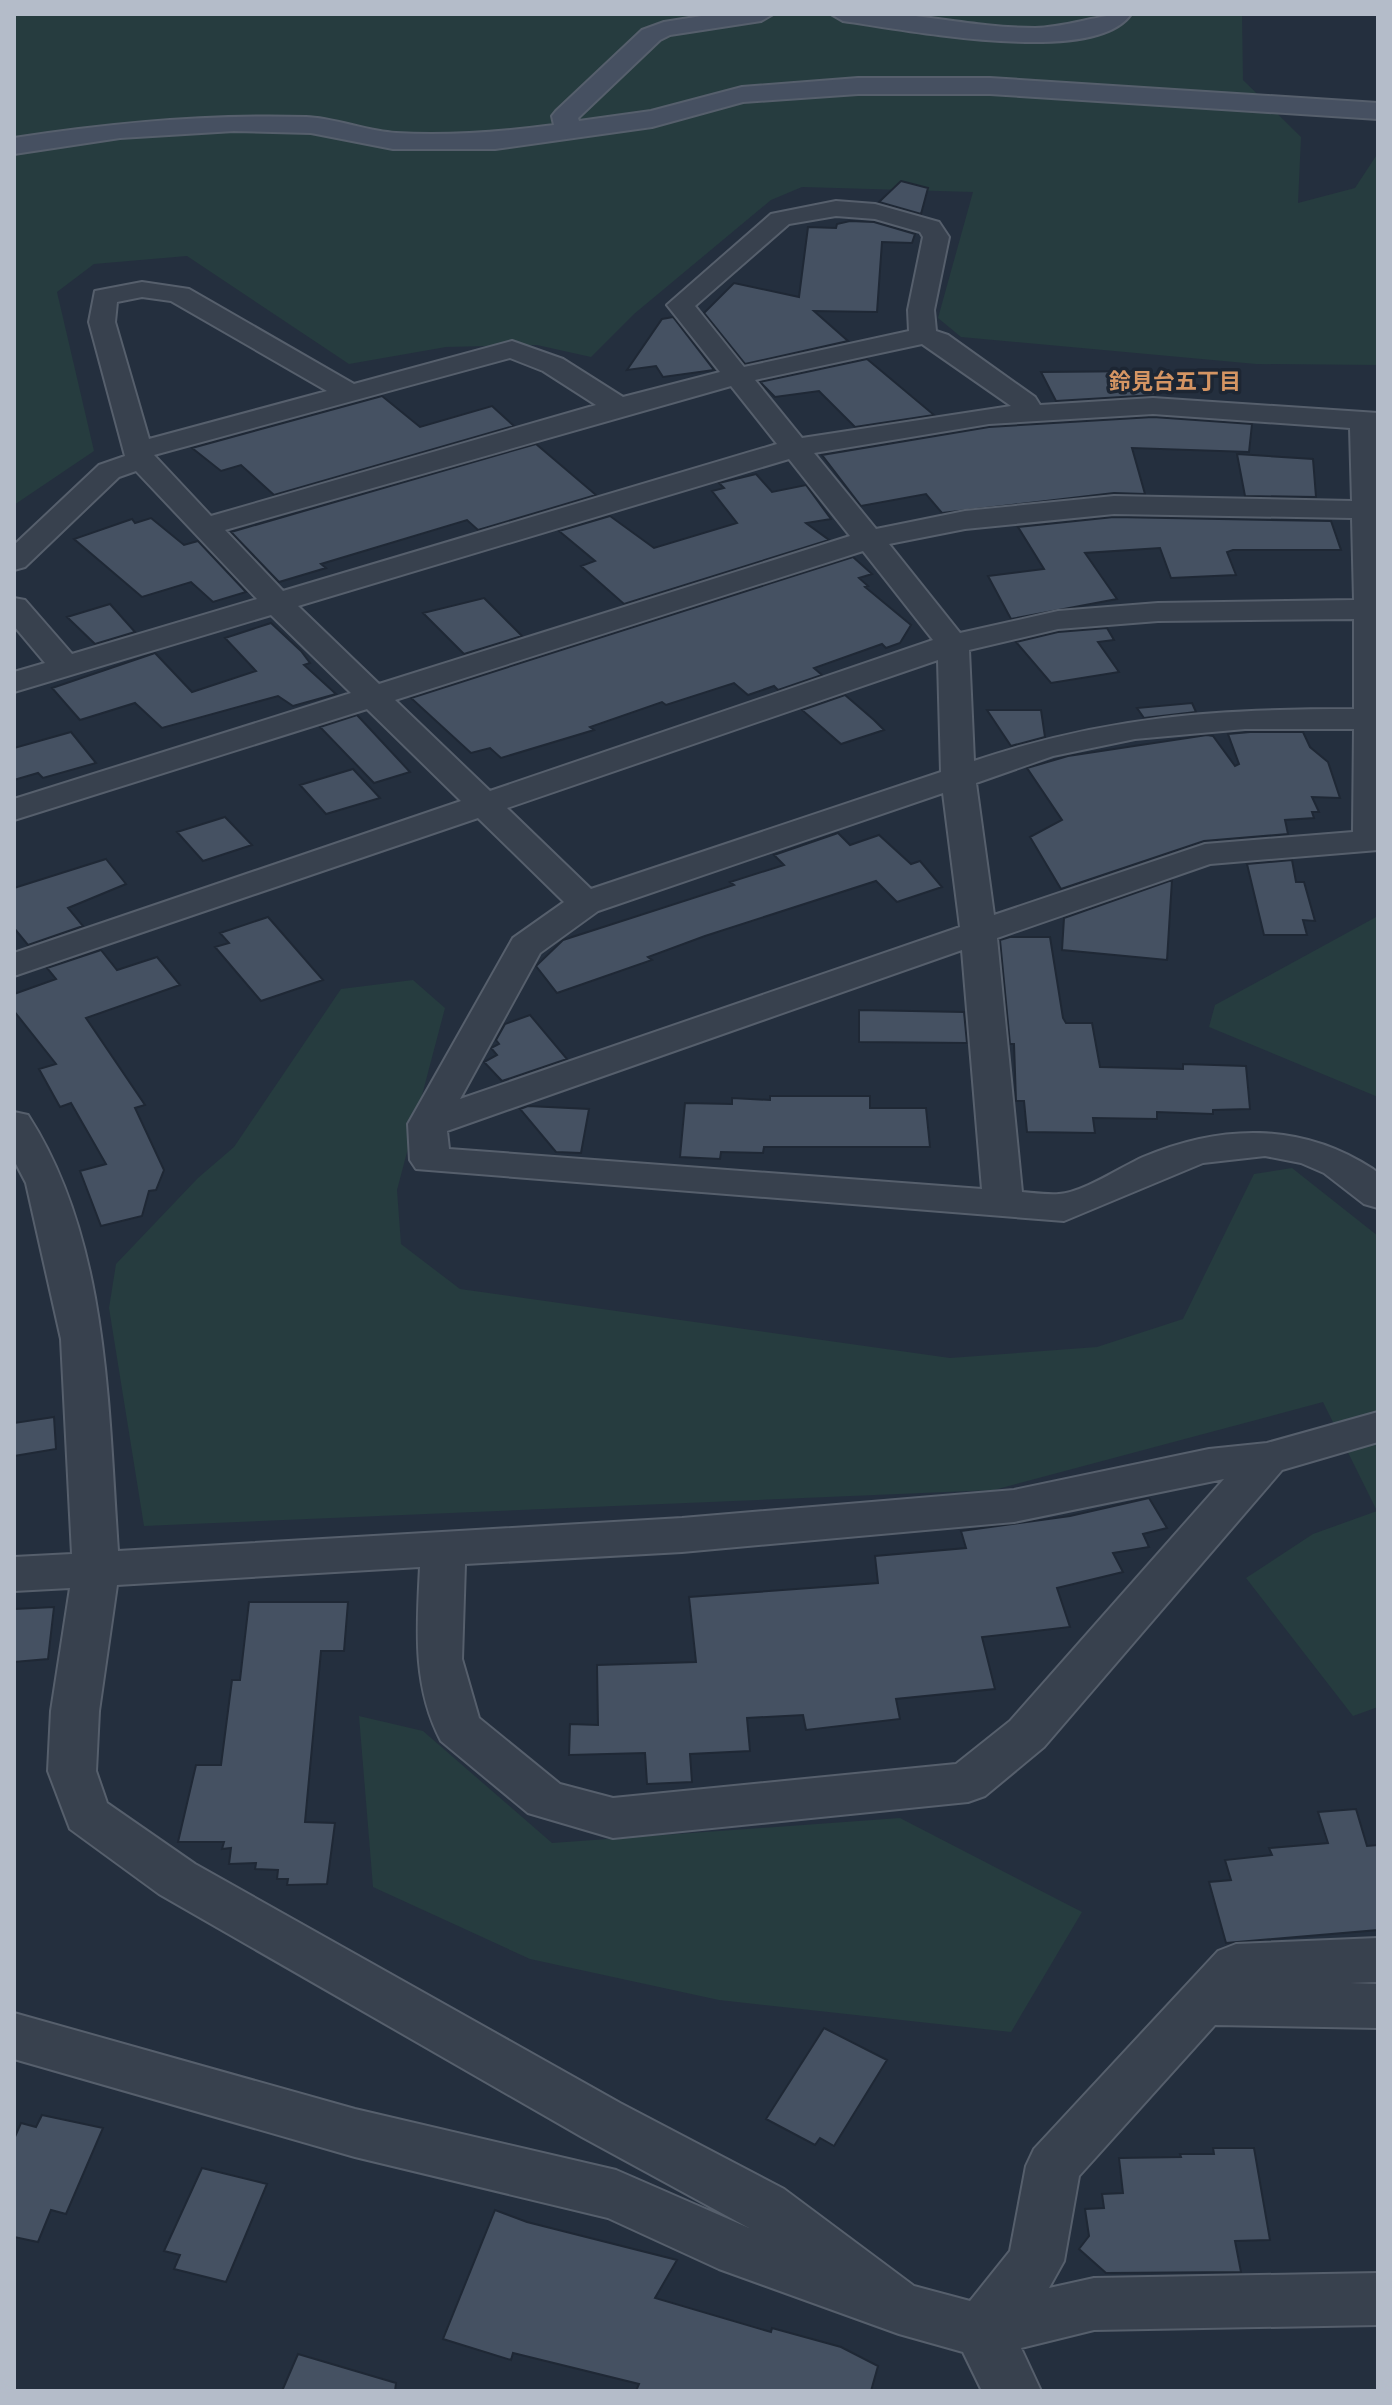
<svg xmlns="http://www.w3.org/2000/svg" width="1392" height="2405" font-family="'Public Sans','Noto Sans JP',sans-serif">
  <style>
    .green { fill: #263c3f }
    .building { fill: #455162; stroke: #1f2835; stroke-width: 2 }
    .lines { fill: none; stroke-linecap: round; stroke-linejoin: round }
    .street-casing { stroke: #565f6c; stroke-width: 4 }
    .secondary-casing { stroke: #565f6c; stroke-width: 4 }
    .street { fill: #38414e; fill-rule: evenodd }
    .secondary { fill: #465061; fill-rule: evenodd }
    .labels { text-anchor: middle; stroke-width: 7; stroke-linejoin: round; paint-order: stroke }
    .far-neighbourhood-label { font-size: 22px; font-weight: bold; fill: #d59563; stroke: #1d2633 }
  </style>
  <rect width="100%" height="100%" fill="#242f3e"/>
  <path class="green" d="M14,14h1228l1,66 58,57 -3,66 57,-15 23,-35v212l-122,-1 -295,-27 -23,-19 35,-126 -171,-5 -31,13 -137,114 -43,43 -54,-12 -91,2 -97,17 -162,-108 -93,8 -37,28 37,159 -80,54z
    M1378,916v181l-169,-70 6,-22z
    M413,980l32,28 -48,182 4,54 59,45 490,69 147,-11 86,-28 71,-145 38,-6 86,68v471l-25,9 -107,-138 67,-44 64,-23 -54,-109 -329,88 -850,36 -35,-218 7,-44 82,-86 36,-31 107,-158z
    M359,1716l64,15 129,112 348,-25 182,94 -71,120 -292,-32 -189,-41 -157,-72z"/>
  <path class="building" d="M901,181l27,7 -7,26 -42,-12z
    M850,221l24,1 41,12 -3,9 -30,-1 -5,70 -63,-1 34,30 -103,23 -41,-51 30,-30 65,14 9,-70 28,1 1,-4z
    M673,317l41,53 -51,7 -7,-11 -29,4 35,-51z
    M867,359l67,56 -79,12 -36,-36 -44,6 -15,-15z
    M1148,371l7,24 -99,6 -15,-29z
    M382,396l38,31 72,-21 22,20 -240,69 -33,-30 -20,6 -29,-23z
    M1153,417l99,7 -3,28 -117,-4 13,46 -31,-1 -172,20 -16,-19 -65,12 -39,-51 167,-28z
    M536,444l60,51 -118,35 -11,-10 -146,44 5,4 -47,14 -48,-50z
    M1237,454l76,5 3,38 -71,-1z
    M756,474l16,18 34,-7 25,34 -25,4 23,17 -205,64 -43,-38 14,-5 -36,-30 51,-15 44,32 83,-25 -25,-32 12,-3 -5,-5z
    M1114,517l217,4 10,29h-108l-6,2 9,23 -65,3 -11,-30 -75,5 32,46 -106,20 -23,-43 56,-7 -26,-42z
    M151,518l33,27 14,-4 48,51 -33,10 -22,-20 -49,15 -68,-58 58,-20 3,4z
    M853,557l19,17 -13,4 9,8 -3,1 46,38 -11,18 -14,5 -4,-4 -68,24 8,7 -44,15 -4,-4 -26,9 -14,-12 -68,22 -4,-3 -72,25 4,3 -93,28 -11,-10 -19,5 -60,-55z
    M484,598l38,38 -58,18 -41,-41z
    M110,604l25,28 -40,12 -28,-27z
    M271,623l30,28 9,12 -6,2 32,29 -43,12 -15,-10 -116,32 -27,-25 -55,17 -28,-32 103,-35 37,39 64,-21 -31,-33z
    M1107,628l7,12 -16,2 21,30 -68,11 -35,-41 42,-10z
    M845,695l29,25 10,10 -43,14 -39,-34z
    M1192,703l4,9 -52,6 -7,-10z
    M987,710h54l4,27 -34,9z
    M357,715l53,57 -36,11 -54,-56z
    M71,732l25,31 -53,15 -5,-5 -24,7v-32z
    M1250,732h53l7,15 18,15 12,36 -28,-1 7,15h-7l2,6 -29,2 3,14 -84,7 -143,48 -31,-52 32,-17 -35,-52 41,-12 139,-21 6,1 22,30 4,-2 -11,-30z
    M353,769l27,29 -54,16 -26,-29z
    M225,817l27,28 -49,16 -26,-29z
    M838,833l12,12 29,-10 32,29 9,-3 22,26 -45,15 -21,-21 -171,55 -57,21 4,3 -95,33 -21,-27 27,-26 171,-55 -4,-3 54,-17 -10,-10z
    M106,859l20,25 -58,24 15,18 -55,19 -14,-17v-40z
    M1292,860l4,22h8l11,39 -12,-1 4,15h-43l-17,-71z
    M1172,880l-5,80 -105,-10 2,-32z
    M268,917l55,63 -62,21 -46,-54 14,-4 -9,-10z
    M1010,937h40l13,81 3,5h26l8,44 83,2v-5l63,2 4,43 -37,1v4l-56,-2v7l-64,-1 2,15 -68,-1 -3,-31h-8l-2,-57h-4l-10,-104z
    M101,950l16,20 40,-13 23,28 -94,33 59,87 -10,3 29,62 -8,20 -7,1 -7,25 -41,10 -21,-55 26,-7 -35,-61 -11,4 -21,-38 17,-5 -42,-53v-17l42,-15 -9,-11z
    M859,1010l105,2 3,31 -108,-1z
    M530,1015l37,44 -65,22 -18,-19 13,-7 -6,-7 8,-4 -3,-4 9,-16z
    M770,1096h100v12h56l4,39h-166l-1,6 -42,-1 -1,7 -40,-2 5,-54 47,1v-6l38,2z
    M528,1106l61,3 -8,44 -25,-1 -36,-43z
    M54,1417l2,32 -42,7v-33z
    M1149,1498l18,30 -24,6 6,13 -36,6 10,19 -66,16 13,39 -88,10 13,52 -99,10 4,20 -94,11 -3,-15 -56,3 3,33 -60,3 2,28 -45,2 -2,-31 -76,2 1,-31 28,1 -1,-60 99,-3 -7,-65 189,-14 -3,-27 91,-8 -5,-17 109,-15z
    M249,1602h99l-4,49h-23l-16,171 30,1 -8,61 -40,1 1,-6h-11l1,-9 -23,-1 1,-6 -27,1 2,-16 -9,1 2,-7h-46l18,-77h25l11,-85h8z
    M54,1607l-6,52 -34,3v-53z
    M1356,1809l11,37 11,-1v85l-152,13 -17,-61 22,-2 -6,-20 47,-5 -3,-7 59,-5 -10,-31z
    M824,2028l63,32 -53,86 -14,-8 -5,7 -49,-26z
    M42,2115l61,13 -37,86 -15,-4 -13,32 -24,-5v-98l7,-16 15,4z
    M1213,2148h41l16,92 -35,1 6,31 -135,1 -27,-24 10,-13 -4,-27 19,-1 -2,-14 21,-1 -4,-35 62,-1 -1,-3h34z
    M202,2168l65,16 -41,98 -52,-13 6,-14 -16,-4z
    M495,2210l32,12 150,38 -22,38 116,34 1,-4 69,19 37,19 -7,25h-235l3,-7 -126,-31 -2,7 -68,-21z
    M298,2354l98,29 -1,8h-113z"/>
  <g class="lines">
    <g class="street-casing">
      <path id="street" d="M836,201l39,3 64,18 10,15 -15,73 2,21 12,4 87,62 5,8 113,-7 225,15v437l-168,14 -213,74 25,254c12,1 25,3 37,2 23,-1 62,-27 84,-37 78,-33 158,-35 230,12l5,4v35l-14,-4 -40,-31 -23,-10 -36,-7 -62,7 -139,58 -648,-52 -6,-9 -2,-36 105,-186 51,-36 -86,-84 -464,158v-23l447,-152 -94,-92 -353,111v-21l337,-106 -80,-78 -257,77v-20l31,-9 -31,-37v-28l11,2 47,54 185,-55 -121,-128 -17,6 -94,90 -11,3v-25l85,-80 26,-9 -36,-134 6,-31 47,-9 47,7 165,95 158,-43 51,18 60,38 97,-25 -53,-67 104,-91zM836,216l39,3 45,13 3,5 -15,73 1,21 -165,36 -49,-61 94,-82zM142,297l29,4 156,90 -178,48 -34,-117 2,-20zM922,344l89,62 -209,32 -47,-58zM510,358l33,13 53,34 -385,111 -57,-61zM731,386l46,58 -494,147 -58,-61zM1153,414l197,14 2,73 -238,-5 -149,15 -89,18 -62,-76 175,-29zM789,459l61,77 -471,148 -81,-78zM1114,514l238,4 2,82 -196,3 -100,8 -98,22 -71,-89 76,-15zM863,551l70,89 -443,151 -95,-91zM1354,619v90c-139,0 -247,7 -380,52l-5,-111 89,-21 100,-8zM938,660l3,112 -350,117 -84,-81zM1245,729h109l-1,103 -148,12 -211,71 -18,-132 77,-27 82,-17zM943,793l17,134 -500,172 80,-146 58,-42zM962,950l20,239 -533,-40 -2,-18z
        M14,1112l14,3c81,125 80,292 90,436l564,-33 332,-28 195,-41 58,-6 111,-31v30l-96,28 -238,277 -59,49 -17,6 -355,36 -85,-25 -87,-72c-29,-55 -24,-114 -21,-174l-303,18 -18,126 -3,60 11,32 88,61 425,239 164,86 130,97 56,15 40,-50 16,-85 8,-17 184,-198 18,-7 142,-6v44l-28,1 28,1v44l-163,-3 -136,151 -15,85 -15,27 45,-10 284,-5v52l-284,5 -73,18 20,43h-59l-19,-39 -64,-18 -180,-65 -111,-51 -253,-61 -341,-98v-46l341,96 261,61 133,58 -167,-91 -423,-243 -89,-65 -22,-58 3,-60 19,-123 -56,3v-34l58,-3 -11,-215 -35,-156 -12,-23zM1224,1479l-214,242 -54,43 -343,34 -53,-14 -81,-66 -17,-59 3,-95 217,-12 332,-30z"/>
    </g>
    <g class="secondary-casing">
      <path id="secondary" d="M714,14h59l-12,7 -91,14 -10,5 -82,78 1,3 72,-10 91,-24 116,-9h132l388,25v16l-388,-25h-132l-115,8 -91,25 -157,22h-102l-82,-16 -77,-2 -114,7 -106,16v-16c97,-15 193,-24 292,-21 30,1 59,14 90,16 53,3 105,-1 158,-8l-2,-9 4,-5 86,-81 22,-8z
        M831,14c22,0 46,-2 68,0 45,5 90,14 136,14 34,-1 63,-14 96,-14 -37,54 -229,15 -288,7z"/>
    </g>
    <use href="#street" class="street"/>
    <use href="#secondary" class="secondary"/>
  </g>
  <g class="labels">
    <g class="far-neighbourhood-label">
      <text x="1175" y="389">鈴見台五丁目</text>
    </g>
  </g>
  <rect width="1392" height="2405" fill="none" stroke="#b4bcc9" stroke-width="32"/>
</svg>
